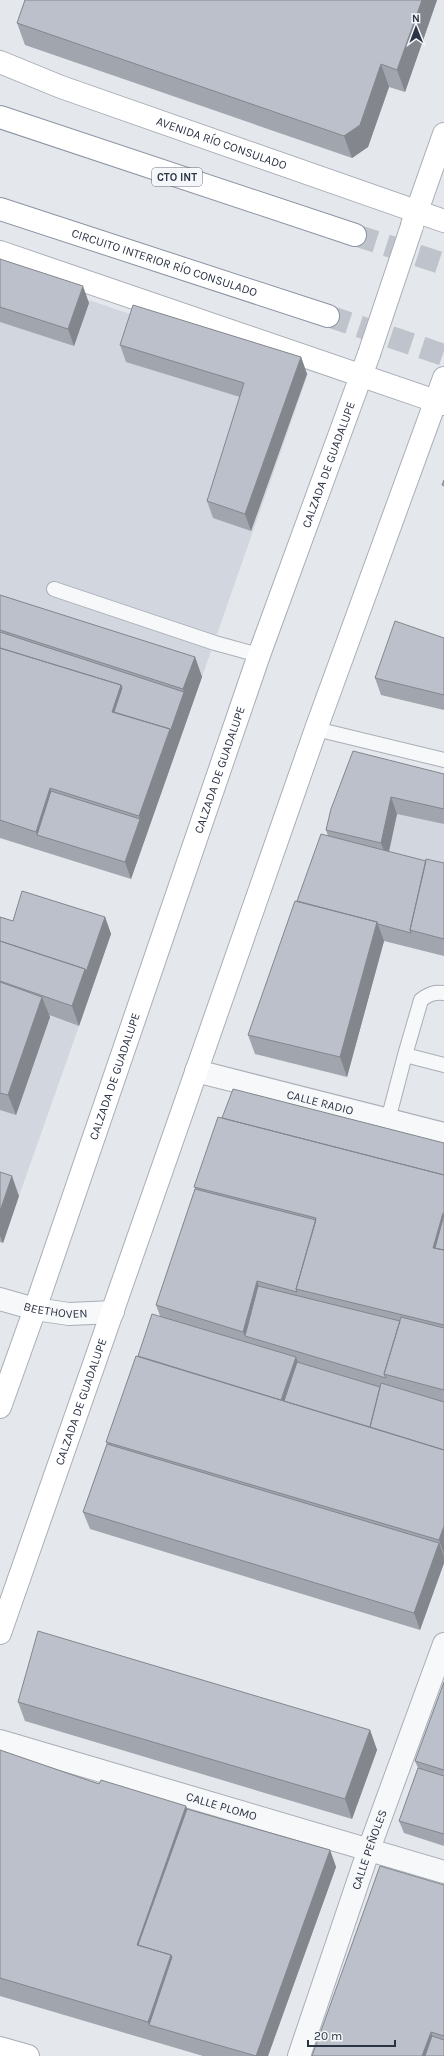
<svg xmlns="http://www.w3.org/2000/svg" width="444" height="2056" font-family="Karla,sans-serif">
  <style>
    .built { fill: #d2d6de }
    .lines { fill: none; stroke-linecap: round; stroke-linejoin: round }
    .highway-tunnel { stroke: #bfc3cb; stroke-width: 22; stroke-dasharray: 22 11; stroke-linecap: butt }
    .lane-casing { stroke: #a9aeb7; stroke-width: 16 }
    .street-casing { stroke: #a9aeb7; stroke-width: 24 }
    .secondary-casing { stroke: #a9aeb7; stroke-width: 24 }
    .highway-casing { stroke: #8b94a3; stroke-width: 24 }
    .lane { stroke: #f7f8fa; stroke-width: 14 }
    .street { stroke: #f7f8fa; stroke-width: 22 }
    .secondary { stroke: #fff; stroke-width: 22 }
    .highway { stroke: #fff; stroke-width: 22 }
    .secondary-bridge-casing { stroke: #a9aeb7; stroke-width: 24; stroke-linecap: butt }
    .secondary-bridge { stroke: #fff; stroke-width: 22 }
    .wall { fill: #a1a5ae }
    .shaded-wall { fill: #83868d }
    .building { fill: #bbc0ca; stroke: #83868d }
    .labels { text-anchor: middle; stroke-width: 3.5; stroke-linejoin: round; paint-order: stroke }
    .shield { fill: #f4f6f9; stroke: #676e7b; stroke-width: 1 }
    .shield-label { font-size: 11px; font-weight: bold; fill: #2b3445 }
    .street-label { font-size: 12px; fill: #2b3445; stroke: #f4f6f9 }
  </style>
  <rect width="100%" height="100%" fill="#e4e7ec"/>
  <path class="built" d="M0,270l308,104 -106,303 -202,-64z
    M444,788v93l-117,-30z
    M0,999l79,27 -60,170 -19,-7z"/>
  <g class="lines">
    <path class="highway-tunnel" d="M355,235l89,29
      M328,316l116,39"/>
    <g class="lane-casing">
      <path id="lane" d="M54,589l161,54 44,12
        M316,729l128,31
        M444,993c-10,-1 -15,1 -23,7l-16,55 39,10
        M388,1120l17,-65"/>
    </g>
    <g class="street-casing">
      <g id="street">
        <path id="s1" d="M196,1071l248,63"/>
        <path id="s2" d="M0,1299l35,10 34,5 44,-2"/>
        <path id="s3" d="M0,1741l444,131"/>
        <path id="s4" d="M299,2056l70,-207 75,-205"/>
      </g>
    </g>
    <g class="secondary-casing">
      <g id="secondary">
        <path id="s5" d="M0,62l61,25 383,134"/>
        <path d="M412,225l32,-91"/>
        <path d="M0,252l444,152"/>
        <path id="s6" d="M0,1407l35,-98 224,-654 110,-301"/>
        <path id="s7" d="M0,1633l316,-904 128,-351"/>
        <path d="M0,2048l28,8"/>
      </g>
    </g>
    <g class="highway-casing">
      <g id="highway">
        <path d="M0,117l355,118"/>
        <path id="s8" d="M0,209l328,107"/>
      </g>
    </g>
    <use href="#lane" class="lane"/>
    <use href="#street" class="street"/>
    <use href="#secondary" class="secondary"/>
    <use href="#highway" class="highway"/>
    <g class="secondary-bridge-casing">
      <path id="secondary-bridge" d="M369,354l43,-128"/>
    </g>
    <use href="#secondary-bridge" class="secondary-bridge"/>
  </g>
  <path class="wall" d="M25,0h412l-32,92 -16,-5 -21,60 -16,11 -327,-113 -8,-22z
    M0,259l89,44 -15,43 -74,-24z
    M120,345l181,12 6,17 -56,157 -38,-13 -6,-17 33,-104 -114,-35z
    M0,595l195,62 7,20 -71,202 -131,-41z
    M444,638v72l-63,-15 -6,-17z
    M444,774v50l-47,-10 -8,38 37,9 18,2v93l-60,-15 -37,136 -92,-23 -7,-19 49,-134 31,-65 -2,-6 5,-21z
    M0,917l13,4 92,-4 6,17 -32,92 -30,-11 1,2 -34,98 -16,-5z
    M222,1118l222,25v420l-24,67 -330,-101 -7,-17 24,-68 -1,-2 54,-126 -4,-11 39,-116 -1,-2z
    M0,1172l19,24 -16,47 -3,-1z
    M444,1682v164l-40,-13 -5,-12 19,-53 -3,-7z
    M18,1702l352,28 7,20 -25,69 -327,-98z
    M0,1750l99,34 88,25 143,41 6,17 -68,189h-65l-203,-60z
    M444,1885v171h-132z"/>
  <path class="shaded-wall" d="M422,0h15l-32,92 -8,-22z
    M381,64l8,23 -21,60 -16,11 -8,-22z
    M83,286l6,17 -15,43 -6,-17z
    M301,357l6,17 -56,157 -6,-17z
    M195,657l7,20 -71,202 -6,-17 15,-43 -1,-3 31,-87 14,-37 -1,-3z
    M121,685l7,20 -4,13 -12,-6z
    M50,788l7,20 -20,27 -1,-3z
    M391,797l6,17 -10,46 -6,-17z
    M105,917l6,17 -32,92 -7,-20 13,-37z
    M377,922l7,19 -37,136 -7,-20z
    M42,997l8,20 -34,98 -8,-20z
    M12,1176l7,20 -16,47 -3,-7v-25z
    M443,1213l1,3v37l-11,-5z
    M257,1281l6,17 -18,38 -2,-4z
    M296,1357l6,17 -12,36 -10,-6z
    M444,1526v28l-5,-14z
    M439,1543l5,13v7l-24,67 -6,-17z
    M370,1730l7,20 -25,69 -7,-20z
    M186,1806l8,20 -45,125 -12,-6z
    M330,1850l6,17 -68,189h-12z
    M171,1955l7,19 -29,51 6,17 -7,-20z
    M431,2032l6,17 -3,7h-12z"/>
  <path class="building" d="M25,0h397l-25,70 -16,-6 -21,61 -16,11 -327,-113z
    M0,259l83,27 -15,43 -68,-22z
    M133,305l168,52 -56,157 -38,-13 37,-118 -124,-38z
    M444,480v6l-2,-1z
    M0,595l195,62 -12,32 -183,-59z
    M395,621l49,17v57l-69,-17z
    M0,632l184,60 -14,40v-3l-56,-17 8,-24 -1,-3 -121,-37z
    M0,648l121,37 -9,27 58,17 -31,87 -89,-28 -14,44 -36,-12z
    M353,751l91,23v35l-53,-12 -10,46 -55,-13 5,-21z
    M51,791l89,28 -15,43 -88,-27z
    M321,834l105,27 -16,69 1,3 -33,-9 -1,-2 -80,-21z
    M426,859l18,4v76l-34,-9z
    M22,891l83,26 -19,55 -1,-3 -85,-28v-24l13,4z
    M295,901l82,21 -37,135 -92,-22z
    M0,941l85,28 -13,37 -72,-25z
    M0,982l42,15 -34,98 -8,-2z
    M233,1089l211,54v32l-222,-57z
    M218,1117l226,58v38h-1l-10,35 11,2v75l-148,-36 20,-71 -122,-31z
    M0,1172l12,4 -12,35z
    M195,1189l121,31 -20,69 1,3 -40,-11 -14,51 -87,-27z
    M444,1215v35l-9,-2z
    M258,1286l142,35 -16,53 2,4 -141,-42z
    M152,1314l144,43 -15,43 -143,-44z
    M401,1317l43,11v62l-60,-16z
    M136,1356l308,94v76l-5,14 -333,-98z
    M297,1362l83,25 -10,40 -86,-26z
    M381,1383l63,19v48l-74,-23z
    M107,1444l332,99 -25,70 -331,-101z
    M38,1631l332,99 -25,69 -327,-97z
    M444,1682v88l-29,-9z
    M0,1750l99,34 2,-4 85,26 -49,139 34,10 -23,67 -148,-44z
    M418,1768l26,8v58l-45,-13z
    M187,1809l143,41 -74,206 -107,-31 23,-68 -1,-2 -33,-10z
    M380,1866l64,19v151l-13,-4 -9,24h-110z
    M432,2036l12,4v16h-19z"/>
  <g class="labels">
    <rect class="shield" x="152" y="168" width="50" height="18" rx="3"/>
    <g class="shield-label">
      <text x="177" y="181">CTO INT</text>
    </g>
    <g class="street-label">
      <text dy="4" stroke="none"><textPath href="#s5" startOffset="236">AVENIDA RÍO CONSULADO</textPath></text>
      <text dy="4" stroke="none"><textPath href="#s8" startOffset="173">CIRCUITO INTERIOR RÍO CONSULADO</textPath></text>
      <text dy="4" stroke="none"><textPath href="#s6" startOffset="998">CALZADA DE GUADALUPE</textPath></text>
      <text dy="4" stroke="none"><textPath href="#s6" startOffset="674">CALZADA DE GUADALUPE</textPath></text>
      <text dy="4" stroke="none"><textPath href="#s6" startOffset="350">CALZADA DE GUADALUPE</textPath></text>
      <text dy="4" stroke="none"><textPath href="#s1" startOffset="128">CALLE RADIO</textPath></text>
      <text dy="4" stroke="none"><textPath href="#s2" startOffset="57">BEETHOVEN</textPath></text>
      <text dy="4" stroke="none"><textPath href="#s7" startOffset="245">CALZADA DE GUADALUPE</textPath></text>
      <text dy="4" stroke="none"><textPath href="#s3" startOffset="231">CALLE PLOMO</textPath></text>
      <text dy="4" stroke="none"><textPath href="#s4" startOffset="218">CALLE PEÑOLES</textPath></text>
    </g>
  </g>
  <g transform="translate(416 28) rotate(359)" stroke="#f4f6f9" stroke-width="3" paint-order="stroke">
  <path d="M0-3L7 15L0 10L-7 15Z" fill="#2b3445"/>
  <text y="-6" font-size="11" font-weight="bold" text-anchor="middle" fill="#2b3445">N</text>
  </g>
  <path d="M308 2040v6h87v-6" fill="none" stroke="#2b3445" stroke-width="2"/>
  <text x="314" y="2040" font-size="12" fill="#2b3445" stroke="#f4f6f9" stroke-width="3" paint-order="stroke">20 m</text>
</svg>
